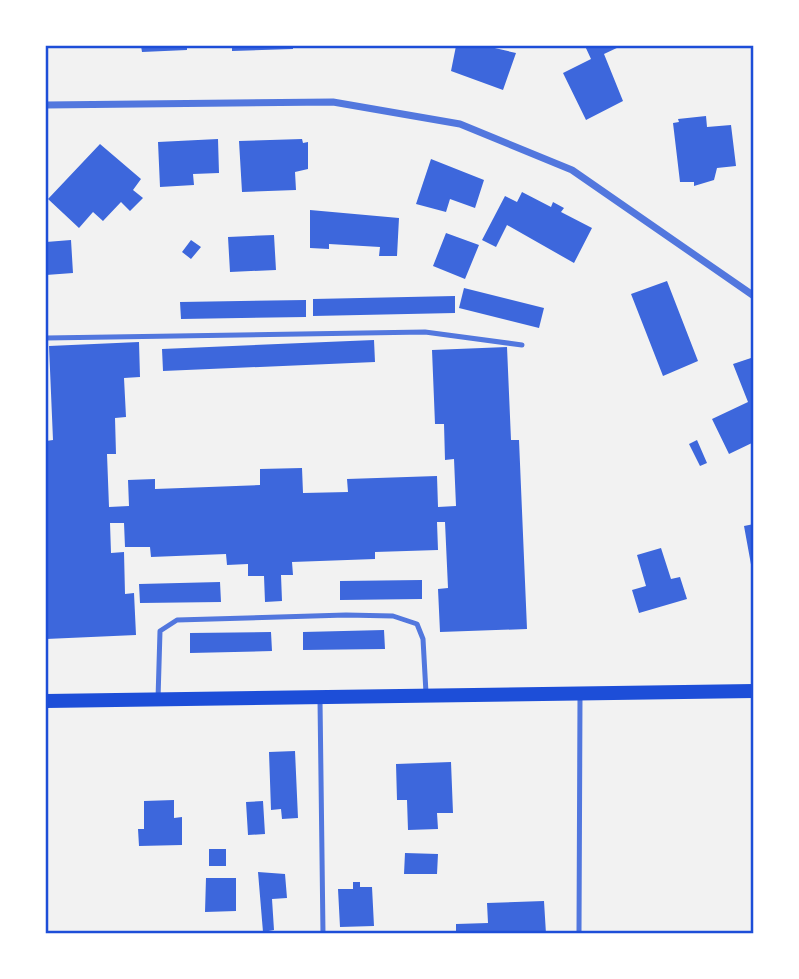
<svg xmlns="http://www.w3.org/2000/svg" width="799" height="979" font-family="Rubik,sans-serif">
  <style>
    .building { fill: #3d67dc }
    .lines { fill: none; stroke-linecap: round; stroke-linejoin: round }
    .service { stroke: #5277de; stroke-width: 5 }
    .minor { stroke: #5277de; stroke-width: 7 }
    .secondary { stroke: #1d4ed8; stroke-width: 14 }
    .neatline { fill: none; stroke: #1d4ed8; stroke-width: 2.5 }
  </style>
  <rect width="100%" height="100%" fill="#f2f2f2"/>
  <path class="building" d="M141,46h46v4l-45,2z
    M232,46h61v3l-61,2z
    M456,46h30l30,7 -13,37 -52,-19z
    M585,46h36l-17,8 19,47 -37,19 -23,-47 28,-14z
    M706,116l1,11 24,-2 5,41 -19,2 -3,12 -20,6v-4h-14l-7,-59 6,-1 -1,-3z
    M218,139l1,34 -26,1 1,11 -34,2 -2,-45z
    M302,139l1,4 5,-1v27l-13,3 1,18 -54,2 -3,-51z
    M100,144l41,35 -8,11 10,8 -13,13 -9,-9 -18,19 -10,-9 -14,16 -31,-29z
    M431,159l53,21 -9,28 -25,-9 -4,13 -30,-8z
    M522,192l29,15 2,-5 11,6 -3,4 31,16 -18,35 -67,-38 -11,22 -14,-7 23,-44 12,6z
    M310,210l89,8 -2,38h-18l1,-9 -51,-3v5l-19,-1z
    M446,233l33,12 -14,34 -32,-13z
    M274,235l2,35 -46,2 -2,-35z
    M71,240l2,33 -27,2v-33z
    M191,240l10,7 -10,12 -9,-7z
    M667,281l31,80 -35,15 -32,-82z
    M464,288l80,20 -5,20 -80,-20z
    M455,296v17l-142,3v-17z
    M306,300v17l-125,2 -1,-17z
    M374,340l1,22 -212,9 -1,-22z
    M139,342l1,35 -16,1 2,39 -11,1 1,36h-9l2,53 20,-1 -1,-26 27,-1v10l105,-4v-16l42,-1 1,25 45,-1 -1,-13 90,-3 1,31 18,-1 -2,-47 -9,1 -1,-36h-9l-3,-74 75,-3 4,93h8l8,189 -87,3 -2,-43 10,-1 -3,-66h-8l1,28 -63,2v7l-83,3 1,13h-12l1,26 -17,1 -1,-26h-16v-12l-21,1 -1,-11 -75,3 -1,-10h-25l-1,-24h-14l1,30 13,-1 1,42 9,-1 2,42 -90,4v-198l7,-1 -4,-94z
    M754,357v85l-25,12 -17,-35 36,-17 -15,-38z
    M697,440l10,23 -7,3 -11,-22z
    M754,524v46h-2l-8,-44z
    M661,548l10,31 9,-2 7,22 -48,14 -7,-23 14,-4 -9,-31z
    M422,580v19l-82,1v-19z
    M220,582l1,20 -81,1 -1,-19z
    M384,630l1,19 -82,1v-18z
    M271,632l1,19 -82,2v-20z
    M295,751l3,67 -16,1 -1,-10 -10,1 -2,-58z
    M451,762l2,51h-16l1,16 -30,1 -1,-30h-10l-1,-36z
    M174,800v18l8,-1v28l-43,1 -1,-17h6v-28z
    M263,801l2,33 -17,1 -2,-33z
    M209,849h17v17h-17z
    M405,853l33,1 -1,20h-33z
    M258,872l27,2 2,24 -15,1 2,31 -11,2z
    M206,878h30v33l-31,1z
    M353,882h7v5h12l2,39 -34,1 -2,-38h15z
    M544,901l2,33h-90v-10l32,-1 -1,-20z"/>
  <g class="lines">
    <path class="service" d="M46,338l379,-6 97,13
      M158,699l2,-68 17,-11 169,-5 47,1 24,8 6,15 3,54
      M320,700l3,234
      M579,934l1,-237"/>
    <path class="minor" d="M46,105l287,-3 127,22 112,46 182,126"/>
    <path class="secondary" d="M46,701l708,-10"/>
  </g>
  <rect width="799" height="979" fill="none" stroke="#ffffff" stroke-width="94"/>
  <rect x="47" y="47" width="705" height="885" class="neatline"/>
</svg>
